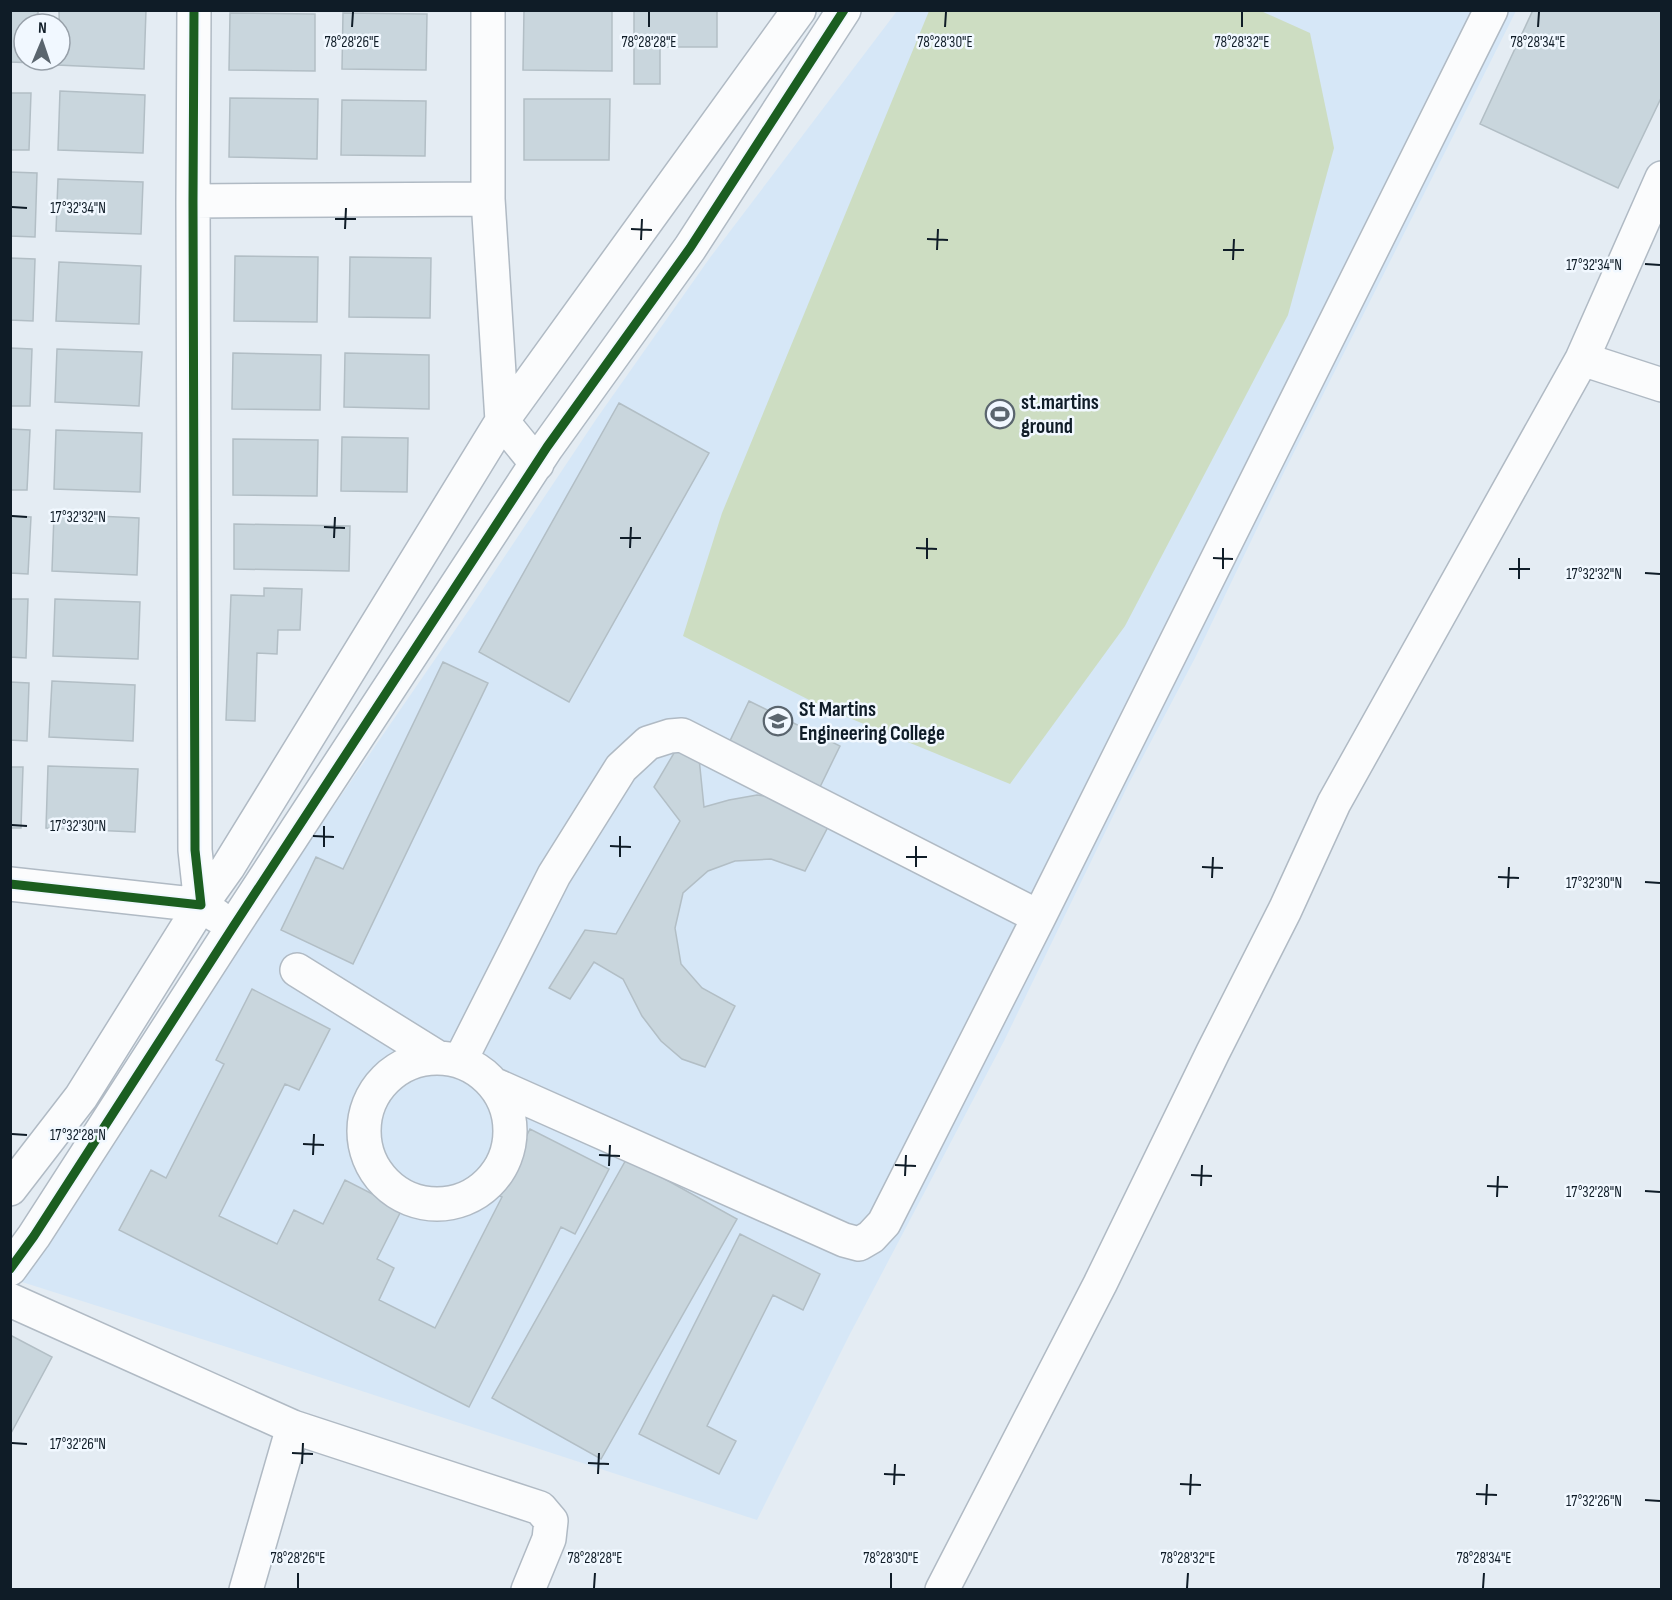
<svg xmlns="http://www.w3.org/2000/svg" width="1672" height="1600" font-family="'Sofia Sans Condensed',sans-serif">
  <style>
    .built { fill: #d6e7f7 }
    .green { fill: #cdddc2 }
    .building { fill: #c9d6dd; stroke: #b2bec5; stroke-width: 1.5 }
    .lines { fill: none; stroke-linecap: round; stroke-linejoin: round }
    .minor-casing { stroke: #b0bac4; stroke-width: 36 }
    .minor { stroke: #fbfcfd; stroke-width: 33 }
    .cycleway-casing { stroke: #f1f8ff; stroke-width: 13 }
    .cycleway { stroke: #1b5e20; stroke-width: 9 }
    .ticks { fill: none; stroke: #0f1c27; stroke-width: 2 }
    .labels { text-anchor: middle; stroke-width: 5; stroke-linejoin: round; paint-order: stroke }
    .poi-label { font-size: 21px; font-weight: bold; fill: #0f1c27; stroke: #f1f8ff; text-anchor: start }
    .ticks-label { font-size: 15px; text-anchor: middle; fill: #0f1c27; stroke: #f1f8ff; stroke-width: 5; stroke-linejoin: round; paint-order: stroke }
  </style>
  <rect width="100%" height="100%" fill="#e4ecf3"/>
  <path class="built" d="M897,11h619l-231,459 -90,188 -66,125 -125,258 -153,291 -94,188 -527,-172 -208,-66 117,-177 148,-231 184,-267 126,-189 112,-159z"/>
  <path class="green" d="M929,11h332l49,22 24,115 -46,167 -163,311 -115,158 -185,-76 -142,-72 39,-123z"/>
  <path class="building" d="M10,10h28v14h-14v36h12v3l-26,-1z
    M59,10h87l-2,59 -87,-4v-5h3z
    M524,10h88v61l-89,-1z
    M634,10h83v37h-57v37h-26z
    M1533,10h129v86l-44,92 -138,-64z
    M230,13l85,1v57l-86,-1z
    M343,13l84,1 -1,56 -84,-1z
    M60,91l85,4 -2,58 -85,-3z
    M10,93h21l-2,57h-19z
    M230,98l88,1 -1,60 -88,-2z
    M524,99h86l-1,61h-85z
    M342,100l84,1 -1,55 -84,-1z
    M10,172l27,1 -2,64 -25,-1z
    M58,179l85,3 -2,52 -85,-3z
    M235,256l83,1 -1,65 -83,-1z
    M350,257l81,1 -1,60 -81,-1z
    M10,258l25,1 -2,62 -23,-1z
    M59,262l82,4 -2,58 -83,-3z
    M10,348l22,1 -2,57h-20z
    M57,349l85,3 -3,54 -84,-4z
    M233,353l88,2 -1,55 -88,-1z
    M345,353l84,2v54l-85,-2z
    M619,403l90,50 -140,249 -90,-50z
    M10,429l20,1 -3,60h-17z
    M56,430l86,3 -2,59 -86,-3z
    M342,437l66,1 -1,54 -66,-1z
    M233,439l85,1 -1,56 -84,-1z
    M54,514l85,4 -2,57 -85,-4z
    M10,516l21,1 -3,57 -18,-1z
    M234,524l116,2 -1,45 -115,-2z
    M264,588l38,1 -2,41h-22l-1,24 -20,-1 -2,68 -29,-1 5,-125 33,1z
    M10,599h18l-2,59 -16,-1z
    M55,599l85,3 -2,57 -85,-3z
    M443,662l45,21 -135,281 -72,-34 35,-73 27,12z
    M52,681l83,4 -2,56 -84,-4z
    M10,682l19,1 -2,58 -17,-1z
    M749,701l91,45 -21,43 -91,-44z
    M677,748l22,10 5,49 25,-7 28,-5 32,4 41,24 -25,48 -34,-12 -36,2 -27,10 -25,22 -8,35 6,36 21,24 33,18 -30,61 -23,-8 -21,-18 -19,-25 -19,-37 -29,-17 -24,37 -21,-11 36,-58 31,4 64,-113 -26,-34z
    M48,766l90,3 -3,63 -89,-4z
    M10,767h13l-2,61h-11z
    M252,989l78,40 -31,61 -14,-6 -66,132 58,28 17,-34 29,14 22,-44 57,29 -25,50 17,9 -15,32 56,28 67,-131 -5,-2 33,-66 79,40 -34,65 -14,-7 -92,180 -350,-177 32,-60 15,8 58,-114 -8,-4z
    M627,1158l110,61 -136,240 -109,-61z
    M740,1234l80,40 -17,36 -30,-15 -66,131 29,15 -17,33 -80,-40z
    M10,1335l42,22 -42,78z"/>
  <g class="lines">
    <g class="minor-casing">
      <path id="minor" d="M194,10l-1,191 2,649 6,55
        M488,10v189l14,222 35,43
        M193,201l295,-2
        M1582,359l80,26
        M10,884l191,21 16,11
        M297,970l140,87
        M364 1131a73 73 0 1 1 146 0a73 73 0 1 1-146 0Z
        M460,1061l94,-186 67,-107 27,-25 22,-7 12,-1 357,182
        M493,1084l351,156 15,4 12,-7 13,-14 155,-306 452,-907
        M10,1189l71,-92 120,-192 27,-38 274,-446 297,-411
        M10,1269l24,-33 199,-309 314,-480 143,-199 154,-238
        M10,1300l283,127 247,81 11,13 -2,18 -21,51
        M246,1590l47,-163
        M942,1590l158,-306 113,-232 72,-142 49,-107 248,-444 80,-181"/>
    </g>
    <use href="#minor" class="minor"/>
    <g class="cycleway-casing">
      <path id="cycleway" d="M10,884l191,21 -6,-55 -2,-649 1,-191
        M10,1269l24,-33 199,-309 314,-480 143,-199 154,-238"/>
    </g>
    <use href="#cycleway" class="cycleway"/>
  </g>
  <path class="ticks" d="M352,27l1,-15M649,27v-15M945,27l1,-15M1242,27v-15M1538,27l1,-15M12,207l15,1M335,219h21M345,229l1,-21M631,229l21,1M927,239l21,1M641,240l1,-21M937,250l1,-21M1223,250h21M1233,260l1,-21M1645,264l15,1M12,516l15,1M324,527l21,1M334,538l1,-21M620,538h21M630,548l1,-21M916,548l21,1M1213,558l20,1M927,559v-21M1223,569v-21M1509,569h21M1645,573l15,1M1519,579v-21M12,825l15,1M313,836l21,1M610,846l21,1M324,847v-21M620,857v-21M906,857h21M916,867v-21M1202,867l21,1M1498,877l21,1M1212,878l1,-21M1645,882l15,1M1508,888l1,-21M12,1134l15,1M303,1144l21,1M313,1155l1,-21M599,1155l21,1M895,1165l21,1M609,1166l1,-21M1191,1175l21,1M905,1176l1,-21M1201,1186l1,-21M1487,1186l21,1M1645,1191l15,1M1497,1197l1,-21M12,1443l15,1M292,1453l21,1M588,1463l21,1M302,1464l1,-21M598,1474l1,-21M884,1474l21,1M1180,1484l21,1M894,1485l1,-21M1476,1494l21,1M1190,1495l1,-21M1645,1500l15,1M1486,1505l1,-21M298,1588v-15M594,1588l1,-15M891,1588v-15M1187,1588l1,-15M1483,1588l1,-15"/>
  <defs>
    <g id="stadium-ring" transform="scale(1.5)"><circle r="9.5" fill="#f1f8ff" stroke="#5a656e" stroke-width="1.5"/><path d="M0-5a6.5 5 0 1 0 0 10a6.5 5 0 1 0 0-10ZM-3.5-1.8h7v3.6h-7Z" fill="#5a656e"/></g>
    <g id="university-ring" transform="scale(1.5)"><circle r="9.5" fill="#f1f8ff" stroke="#5a656e" stroke-width="1.5"/><path d="M0-5L7-2L0 1L-7-2ZM-4 1L0 2.5L4 1V4Q0 6-4 4Z" fill="#5a656e"/></g>
  </defs>
  <g fill-rule="evenodd">
    <use href="#stadium-ring" x="1000" y="414"/>
    <use href="#university-ring" x="778" y="721"/>
  </g>
  <g class="labels">
    <g class="poi-label">
      <text x="1021" y="409">st.martins<tspan x="1021" dy="24">ground</tspan></text>
      <text x="799" y="716">St Martins<tspan x="799" dy="24">Engineering College</tspan></text>
    </g>
  </g>
  <g class="ticks-label">
    <text x="352" y="47">78°28'26"E</text>
    <text x="649" y="47">78°28'28"E</text>
    <text x="945" y="47">78°28'30"E</text>
    <text x="1242" y="47">78°28'32"E</text>
    <text x="1538" y="47">78°28'34"E</text>
    <text x="78" y="213">17°32'34"N</text>
    <text x="1594" y="270">17°32'34"N</text>
    <text x="78" y="522">17°32'32"N</text>
    <text x="1594" y="579">17°32'32"N</text>
    <text x="78" y="831">17°32'30"N</text>
    <text x="1594" y="888">17°32'30"N</text>
    <text x="78" y="1140">17°32'28"N</text>
    <text x="1594" y="1197">17°32'28"N</text>
    <text x="78" y="1449">17°32'26"N</text>
    <text x="1594" y="1506">17°32'26"N</text>
    <text x="298" y="1563">78°28'26"E</text>
    <text x="595" y="1563">78°28'28"E</text>
    <text x="891" y="1563">78°28'30"E</text>
    <text x="1188" y="1563">78°28'32"E</text>
    <text x="1484" y="1563">78°28'34"E</text>
  </g>
  <rect width="1672" height="1600" fill="none" stroke="#0f1c27" stroke-width="24"/>
  <g transform="translate(42 42) rotate(2)"><circle r="28" fill="#f1f8ff" stroke="#97a0a9" stroke-width="1.5"/>
  <path d="M0-4.5L10 22L0 15L-10 22Z" fill="#5a656e"/>
  <text y="-9" font-size="16" font-weight="bold" text-anchor="middle" fill="#0f1c27">N</text>
  </g>
</svg>
